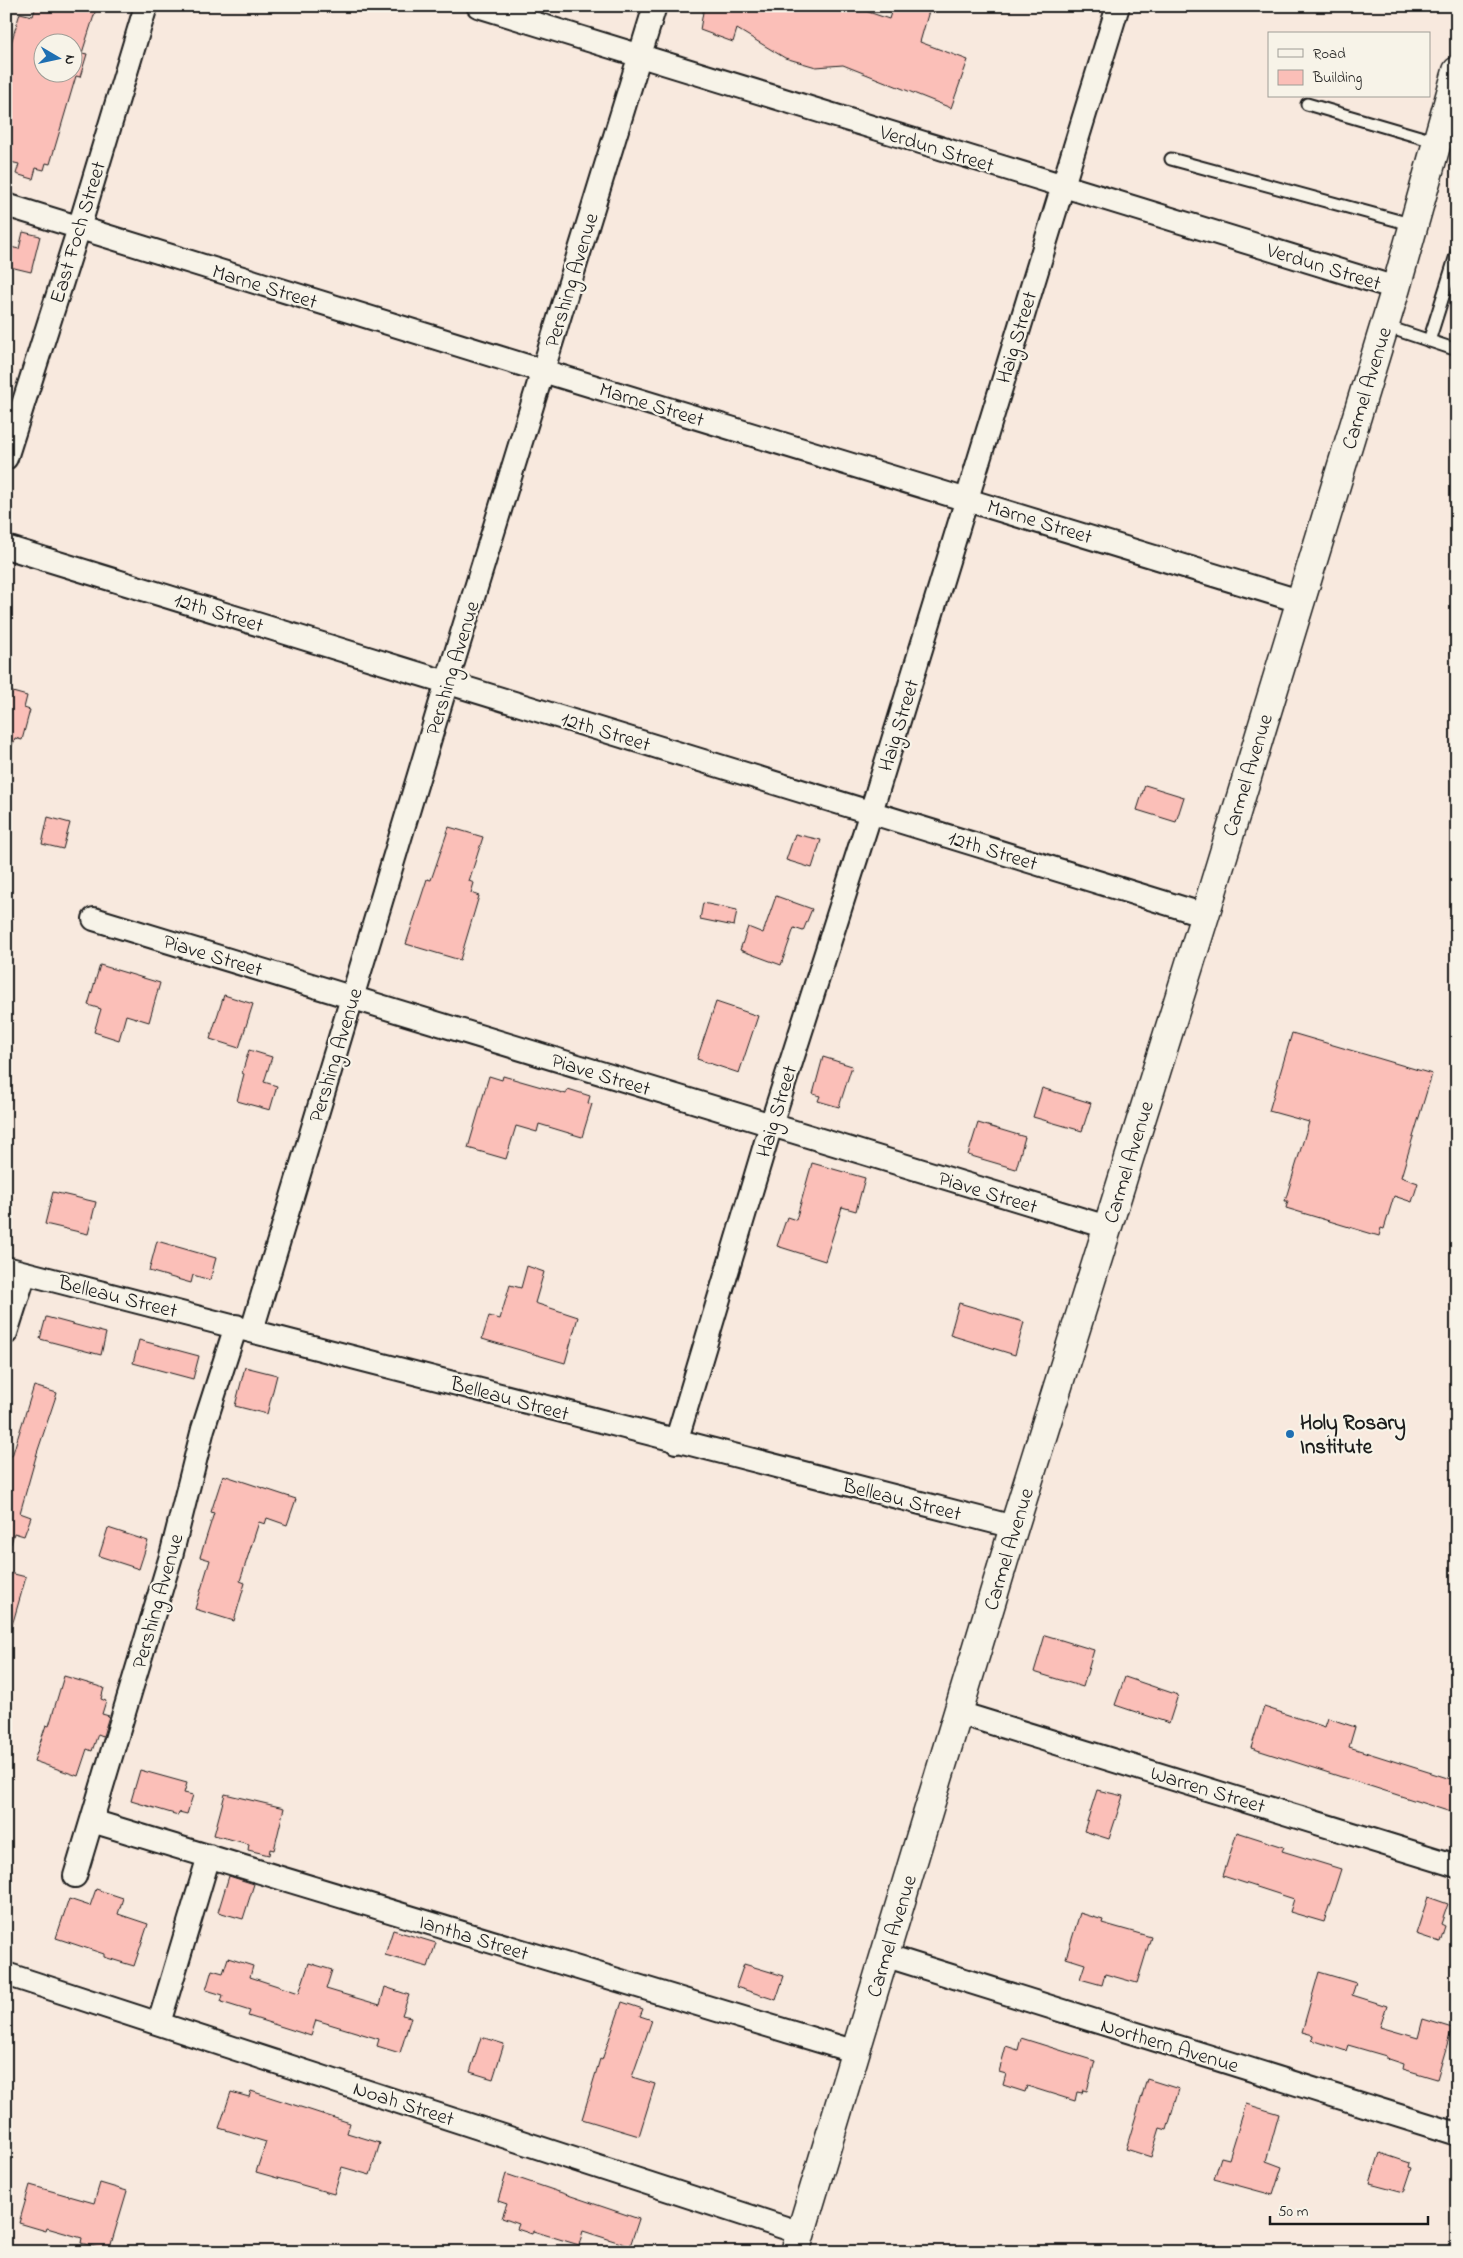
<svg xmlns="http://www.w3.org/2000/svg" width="1463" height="2258" font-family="'Indie Flower',sans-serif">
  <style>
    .building { fill: #fbbfb8; stroke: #1c1c1c; fill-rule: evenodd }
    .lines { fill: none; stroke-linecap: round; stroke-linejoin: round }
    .lane-casing { stroke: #1c1c1c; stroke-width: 15 }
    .street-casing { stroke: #1c1c1c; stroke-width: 26 }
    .secondary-casing { stroke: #1c1c1c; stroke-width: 31 }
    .lane { stroke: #f7f3e8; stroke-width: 11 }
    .street { stroke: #f7f3e8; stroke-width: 22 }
    .secondary { stroke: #f7f3e8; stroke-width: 28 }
    .poi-dot { fill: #1f6fb2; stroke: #f7f3e8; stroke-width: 2 }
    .labels { text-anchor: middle; stroke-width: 4.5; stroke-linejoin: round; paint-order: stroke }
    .street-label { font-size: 21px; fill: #1c1c1c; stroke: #f7f3e8 }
    .poi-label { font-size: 21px; font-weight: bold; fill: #1c1c1c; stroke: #f7f3e8; text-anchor: start }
  </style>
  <rect width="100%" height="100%" fill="#f8e9de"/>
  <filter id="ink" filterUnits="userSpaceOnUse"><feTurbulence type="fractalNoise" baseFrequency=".02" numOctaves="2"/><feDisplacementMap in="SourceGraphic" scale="10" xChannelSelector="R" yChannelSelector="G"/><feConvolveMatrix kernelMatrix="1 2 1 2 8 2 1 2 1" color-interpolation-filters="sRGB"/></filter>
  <g filter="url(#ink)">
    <path class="building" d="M36,6h61l-15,47 5,1 -7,23 -4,-1 -26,88 -4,-1 -2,7 -8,-2 -3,11 -17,-5 3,-10 -13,-3v-101l14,-47 13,3zM42,42h30v30h-30z
      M704,6h147l38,13 4,-13h18l18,5 -9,31 48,18 -17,48 -108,-43 -27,2 -31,-9 -48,-29 -4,13 -33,-12z
      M23,232l17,4 -9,36 -25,-6v-20l13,3z
      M9,691l18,5 -3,12 6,2 -8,30 -7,-2 -5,13h-4v-51z
      M1145,785l39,12 -8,25 -39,-12z
      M48,817l22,6 -7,26 -21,-5z
      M449,827l34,10 -14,44 5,2 -3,10 8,3 -19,64 -54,-16 21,-65 4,1z
      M795,834l26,6 -9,28 -26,-8z
      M776,896l36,13 -9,22 -9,-3 -13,37 -41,-15 8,-23 15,6z
      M703,903l34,7 -3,16 -34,-7z
      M100,965l60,18 -11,39 -23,-7 -7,25 -25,-8 7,-23 -13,-4z
      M224,995l29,9 -14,44 -29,-9z
      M716,1002l42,14 -19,57 -42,-14z
      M1292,1033l140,41 -31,103 17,6 -6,19 -18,-6 -10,33 -3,-1 -2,8 -93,-28 2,-7h-3l24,-79 -40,-11z
      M249,1050l23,7 -8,25 13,4 -7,24 -33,-9 7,-27 -2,-1z
      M823,1057l29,9 -13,41 -21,-6 2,-5 -7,-2z
      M489,1076l13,4 1,-4 63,18 2,-5 22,7 -2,7 4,1 -10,33 -43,-13 -2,8 -21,-6 -10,33 -38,-11z
      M1042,1088l49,15 -9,28 -49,-14z
      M978,1123l47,14 -9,32 -48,-14z
      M812,1163l53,15 -9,33 -14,-4 -17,54 -48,-15 10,-29 9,3z
      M53,1192l43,10 -8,32 -43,-10z
      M157,1241l59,17 -6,22 -17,-5 -2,8 -42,-12z
      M527,1266l17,6 -9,31 43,14 -13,46 -83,-24 7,-23 11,3 10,-34 11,3z
      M959,1303l65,19 -9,33 -65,-20z
      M46,1317l60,16 -5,22 -61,-16z
      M139,1340l60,16 -6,23 -60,-16z
      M245,1367l32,8 -10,39 -32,-8z
      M34,1386l23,7 -20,60 -17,60 11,4 -7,19 -10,-3 -3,11 -5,-1v-89l6,2z
      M223,1475l73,24 -9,26 -20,-7 -2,6 -6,-2 -19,59 5,2 -11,38 -39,-12 15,-49 -10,-3 14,-44 -3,-1z
      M108,1528l40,13 -9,28 -40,-13z
      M6,1572l20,5 -15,52 -5,-1z
      M1045,1635l49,15 -11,37 -49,-15z
      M64,1676l40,12 -3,11 5,2 -4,13 7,2 -6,20 -5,-2 -6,17 -5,-2 -9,27 -44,-15 12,-36 3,1z
      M1125,1677l53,18 -9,28 -54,-18z
      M1264,1707l61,20 3,-9 27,9 -6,20 108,34v33l-206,-66z
      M140,1770l47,13 -3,10 9,2 -6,19 -8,-2 -1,3 -47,-14z
      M1097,1790l26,6 -14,43 -25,-8z
      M225,1794l59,14 -10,42 -4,-1 -1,6 -21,-5 1,-6 -35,-9z
      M1237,1832l47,15 -2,4 59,18 -17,53 -34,-10 4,-13 -71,-23z
      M229,1876l25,8 -11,35 -25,-7z
      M96,1889l27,9 -5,16 30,10 -14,42 -30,-9v-3l-48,-16 13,-39 21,7z
      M1428,1897l20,7 -7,20 4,2 -5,16 -24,-8z
      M1080,1913l23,7 -1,3 49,14 -14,46 -32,-9 -3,11 -22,-6 5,-15 -19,-6z
      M393,1930l43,13 -8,24 -43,-12z
      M228,1958l25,8 -3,11 49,16 10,-30 23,7 -6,19 54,16 5,-18 24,8 -7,20 9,2 -11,36 -23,-7 2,-7 -63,-19 -5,16 -63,-20 2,-5 -29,-9 2,-7 -17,-5 6,-20 11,3z
      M744,1964l40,12 -8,24 -40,-13z
      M1319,1972l37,11 -4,12 35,11 -7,21 38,11 5,-19 29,9 -15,51 -34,-10 1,-5 -18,-6v-2l-38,-11 -2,6 -34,-11 1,-5 -11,-3z
      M622,2002l21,7 -3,7 12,4 -20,57 23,7 -16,52 -57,-17 18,-60 2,1z
      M481,2037l23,7 -11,35 -23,-7z
      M1021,2038l74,23 -8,30 -4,-1 -1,3 -5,-1 -2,9 -48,-15 -2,6 -22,-7 3,-11 -7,-2 7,-26 12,4z
      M1147,2079l32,10 -12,41 -7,-2 -9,29 -25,-8z
      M251,2091l99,32 -3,10 33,10 -10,32 -28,-8 -8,27 -78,-22 10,-30 -47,-14 12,-36 18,5z
      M1246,2104l33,10 -13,47 16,6 -9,28 -59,-16 7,-22 8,2z
      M1380,2153l30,10 -1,4 3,1 -8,24 -34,-9z
      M506,2174l133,45 -9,27 -47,-15 -4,14 -46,-14 -1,3 -15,-5 2,-5 -17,-6 5,-14 -9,-3z
      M100,2183l27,8 -18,60 -28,-8 1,-5 -35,-10 -1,3 -27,-8 11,-38 64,18z"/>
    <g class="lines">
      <g class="lane-casing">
        <path id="lane" d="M1307,104l130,38
          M1171,159l243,66
          M1385,326l72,24
          M1429,341l28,-89"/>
      </g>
      <g class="street-casing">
        <path id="street" d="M478,6l918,282
          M6,205l537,166 756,230
          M6,458l73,-230 67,-222
          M6,547l1199,368
          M94,919l1013,308
          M6,1268c336,86 671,174 1008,259
          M252,1330l195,-648 208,-676
          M6,1333l19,-60
          M676,1442l95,-317 100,-313 247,-806
          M959,1713l498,153
          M92,1821l764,231
          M75,1876l96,-320 32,-127 33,-103
          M884,1955l573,179
          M6,1974l795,259
          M159,2023l50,-167"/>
      </g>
      <g class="secondary-casing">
        <path id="secondary" d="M795,2252l219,-725 191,-612 191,-627 61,-217"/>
      </g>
      <use href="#lane" class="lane"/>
      <use href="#street" class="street"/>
      <use href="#secondary" class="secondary"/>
    </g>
  </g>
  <circle class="poi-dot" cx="1290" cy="1434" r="5"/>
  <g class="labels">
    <g class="street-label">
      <text transform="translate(937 148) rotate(17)" y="7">Verdun Street</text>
      <text transform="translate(77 232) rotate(-73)" y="7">East Foch Street</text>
      <text transform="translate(1324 266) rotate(17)" y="7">Verdun Street</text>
      <text transform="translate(571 280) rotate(-73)" y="7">Pershing Avenue</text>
      <text transform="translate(265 286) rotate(17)" y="7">Marne Street</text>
      <text transform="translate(1016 337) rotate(-73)" y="7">Haig Street</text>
      <text transform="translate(1366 388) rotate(-73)" y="7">Carmel Avenue</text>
      <text transform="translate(652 404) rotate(17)" y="7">Marne Street</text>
      <text transform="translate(1040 521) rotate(17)" y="7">Marne Street</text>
      <text transform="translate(219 612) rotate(17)" y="7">12th Street</text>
      <text transform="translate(452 668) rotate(-73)" y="7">Pershing Avenue</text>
      <text transform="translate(898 725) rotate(-73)" y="7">Haig Street</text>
      <text transform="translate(606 731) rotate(17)" y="7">12th Street</text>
      <text transform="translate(1247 775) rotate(-73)" y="7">Carmel Avenue</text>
      <text transform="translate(993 850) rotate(17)" y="7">12th Street</text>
      <text transform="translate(213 955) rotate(17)" y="7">Piave Street</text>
      <text transform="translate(335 1055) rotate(-73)" y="7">Pershing Avenue</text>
      <text transform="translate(601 1074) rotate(17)" y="7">Piave Street</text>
      <text transform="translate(776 1111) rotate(-73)" y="7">Haig Street</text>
      <text transform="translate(1128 1162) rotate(-73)" y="7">Carmel Avenue</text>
      <text transform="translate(988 1192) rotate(17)" y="7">Piave Street</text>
      <text transform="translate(118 1296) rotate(14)" y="7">Belleau Street</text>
      <text transform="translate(510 1398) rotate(15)" y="7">Belleau Street</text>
      <text transform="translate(902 1499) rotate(14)" y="7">Belleau Street</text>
      <text transform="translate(1008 1549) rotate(-73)" y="7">Carmel Avenue</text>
      <text transform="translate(157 1601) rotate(-74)" y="7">Pershing Avenue</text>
      <text transform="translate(1208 1789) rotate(17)" y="7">Warren Street</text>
      <text transform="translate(891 1936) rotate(-73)" y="7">Carmel Avenue</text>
      <text transform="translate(474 1937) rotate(17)" y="7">Iantha Street</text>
      <text transform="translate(1170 2045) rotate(17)" y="7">Northern Avenue</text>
      <text transform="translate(404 2103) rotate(18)" y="7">Noah Street</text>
    </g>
    <g class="poi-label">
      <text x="1300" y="1429">Holy Rosary<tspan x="1300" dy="24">Institute</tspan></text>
    </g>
  </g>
  <rect width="1463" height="2258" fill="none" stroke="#f7f3e8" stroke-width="25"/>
  <rect x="12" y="12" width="1438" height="2233" fill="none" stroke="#1c1c1c" stroke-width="2" filter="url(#ink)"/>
  <rect x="1268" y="32" width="162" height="65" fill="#f7f3e8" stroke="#9f9d96"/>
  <rect x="1278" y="49" width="25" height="8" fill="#f7f3e8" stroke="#9f9d96"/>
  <text x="1313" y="58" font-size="15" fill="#1c1c1c">Road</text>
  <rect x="1278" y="70" width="25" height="15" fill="#fbbfb8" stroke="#9f9d96"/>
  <text x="1313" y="82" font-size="15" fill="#1c1c1c">Building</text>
  <g transform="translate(58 58) rotate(99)"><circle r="24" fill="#f7f3e8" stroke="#9f9d96"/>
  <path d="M0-4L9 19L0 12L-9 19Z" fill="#1f6fb2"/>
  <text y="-8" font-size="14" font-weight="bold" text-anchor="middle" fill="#1c1c1c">N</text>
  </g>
  <path d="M1270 2216v8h158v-8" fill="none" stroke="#1c1c1c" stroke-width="2.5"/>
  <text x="1278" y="2216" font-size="15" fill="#1c1c1c" stroke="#f7f3e8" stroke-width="4" paint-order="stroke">50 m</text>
</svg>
